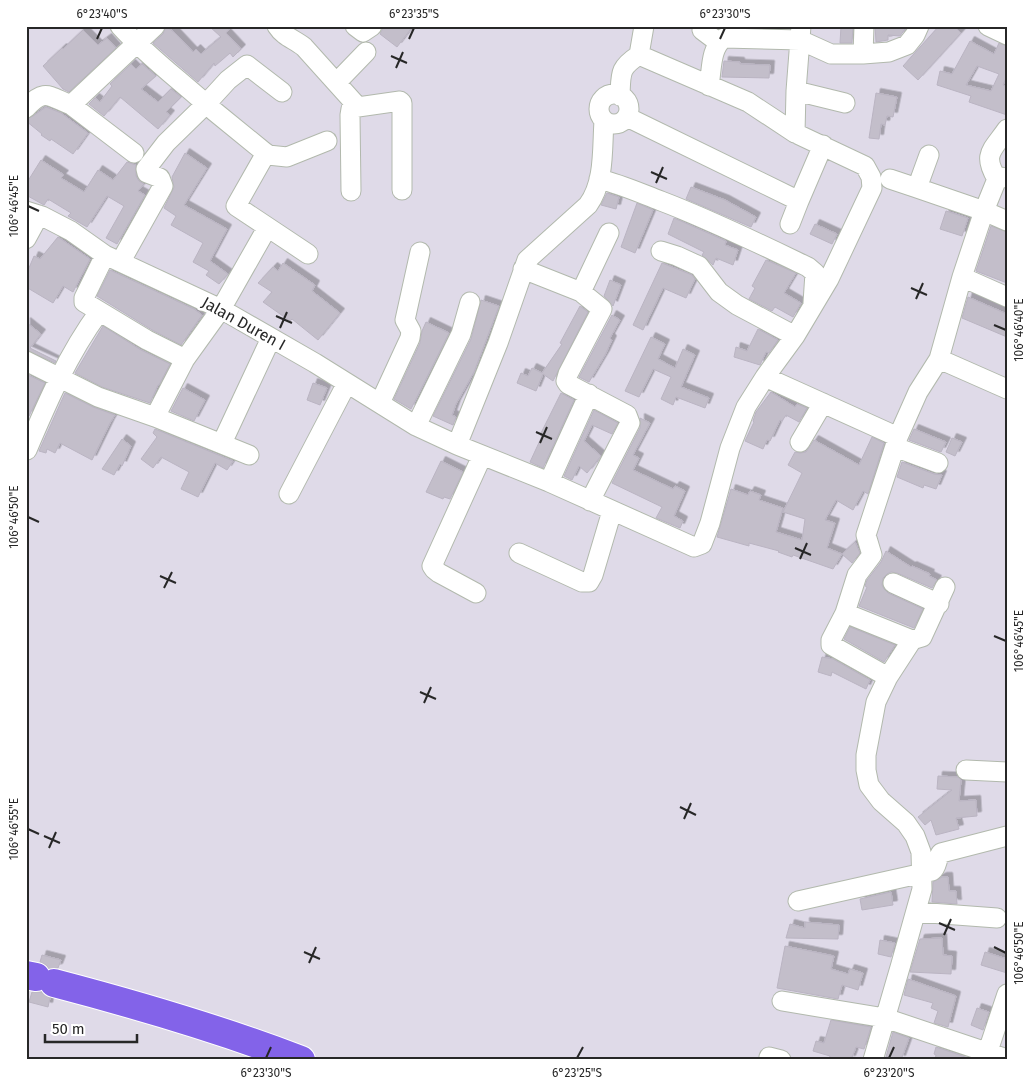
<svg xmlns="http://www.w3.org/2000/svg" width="1033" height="1086" font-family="'Fira Sans',sans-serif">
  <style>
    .building { fill: #c3beca; stroke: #bab4c2; fill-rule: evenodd; filter: url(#shadow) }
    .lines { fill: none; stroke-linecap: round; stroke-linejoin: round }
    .minor-casing { stroke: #b2b9ad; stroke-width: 21 }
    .highway-casing { stroke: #fff; stroke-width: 30 }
    .minor { stroke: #fff; stroke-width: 19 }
    .highway { stroke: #8363e9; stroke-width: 28 }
    .ticks { fill: none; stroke: #272727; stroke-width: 2 }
    .labels { text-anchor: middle; stroke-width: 5; stroke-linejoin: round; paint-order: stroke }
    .street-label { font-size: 16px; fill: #272727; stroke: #fff }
    .neatline { fill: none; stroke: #272727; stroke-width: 2 }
    .ticks-label { font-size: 12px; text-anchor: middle; fill: #272727 }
  </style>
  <defs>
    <filter id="shadow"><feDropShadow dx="4.5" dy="-4.5" stdDeviation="0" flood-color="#0004"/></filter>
  </defs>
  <rect width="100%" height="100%" fill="#dfdae8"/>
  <path class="building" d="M166,26l9,7 18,19 3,-3 5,5 20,-17 -12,-11h23l-6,7 15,16 -8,8 -3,-4 -15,13 -1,-3 -16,19 -45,-39 10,-9z
    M384,26h29l-16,21 -17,-13z
    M841,26h12l-1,17h-12z
    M875,26h32l-7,10 -12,-1v5l-12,2z
    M939,26h15l7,7 -43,47 -15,-14z
    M83,30l15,15 9,-7 9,10 -47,44 -6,-3 -20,-23 19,-18 1,1z
    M970,41l24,13 5,-11 8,3v30l-4,9 4,2v28l-38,-13 2,-6 -34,-11 3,-14 12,3zM977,66l22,8 -8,17 -25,-6z
    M724,61l16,1v2l30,1 -1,13 -47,-1z
    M131,64l5,5 6,-5 14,12 -15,13 17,13 13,-13 10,8 -15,15 4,3 -12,14 -38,-32 -16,19 -15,-12 6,-6 5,4 12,-16 -2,-2z
    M876,93l21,4 -4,20 -6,-1 -2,9 -4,-1 -2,15 -10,-1z
    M46,107l15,6 27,20 -15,21 -22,-15 -1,2 -9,-6 1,-1 -16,-13v-2l7,-3z
    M185,153l22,15 -23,37 43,24 -17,32 18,13 -9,10 -13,-9 3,-4 -16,-9 10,-19 -32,-18 5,-9 -12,-8 10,-21 -2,-10z
    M41,160l23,15 -3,3 23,14 14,-22 15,10 14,-18 9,3v11l3,5 5,3 -6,7 7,4 -28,49 -11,-6 18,-32 -17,-10 -20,31 -19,-11 3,-3 -23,-14 -4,6 -18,-10v-11z
    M691,187l34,13 31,17 -5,10 -65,-28z
    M607,193l12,4 -3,12 -15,-4z
    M637,203l16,7 -18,43 -14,-6z
    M946,211l22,7 -6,18 -22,-7z
    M674,218l52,23 -1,4 13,5 -5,15 -17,-7 -3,7 -11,-10 2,-3 -36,-18z
    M815,224l22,10 -5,10 -22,-10z
    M991,226l16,6v51l-31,-12z
    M58,237l32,22 -17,33 -10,-6 -10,17 -27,-16v-12l8,-19 6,3z
    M766,260l30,13 -12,20 17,10 -8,14 -18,-10 -3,4 -23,-12 6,-11 -3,-2z
    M283,263l32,22 -3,6 28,22 -22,27 -26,-21 -2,2 -27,-19 9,-10 -14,-9 15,-16 5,4z
    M662,263l30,12 3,4 -9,19 -23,-10 -20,42 -10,-5z
    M110,270l84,39 8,6 -21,30 -29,-15 -55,-34z
    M610,280l11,5 -8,21 -9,-10z
    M968,297l39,17v23l-45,-19z
    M481,300l18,6 -25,66 -18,32 -4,11 4,2 -3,8 -20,-9 38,-77z
    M580,306l8,6 -35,69 -10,-7 -7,17 -19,-8 4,-10 7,3 4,-8 10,5 20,-29 -2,-1z
    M612,315l8,5 -10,18 2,2 -7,15 -16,27 -10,-5z
    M26,322l15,12 -11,14 26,13 -1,2 -29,-13z
    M426,322l23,11 -38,76 -17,-10 26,-56 2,-12z
    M103,326l38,24 29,14 -11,21h-1l-8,18 -48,-16 -27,-14z
    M758,329l20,11 -9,13 -3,-1 -6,13 -26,-8 2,-10 11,4z
    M651,337l14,7 -7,15 17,9 8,-19 12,6 -14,32 28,11 -4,10 -29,-11 -3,8 -12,-6 10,-22 -18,-8 -14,28 -14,-6z
    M26,374l19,9 -16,33 -3,-2z
    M313,383l14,5 -7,17 -13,-5z
    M183,388l22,12 -11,21 -23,-10z
    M771,392l24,15 2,-3 10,4 -8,14 -13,-7 -4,6 -2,-1 -10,21 -3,-1 -4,9 -18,-8 9,-19 -1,-1 3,-9z
    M65,393l28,14 22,8 -5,8 -18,37 -32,-17 -5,10 -8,-4 -1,4 -7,-2z
    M561,393l13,7 -31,68 -13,-6 12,-26 -2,-1z
    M594,410l24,13 -6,11 -20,-9 -8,16 17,15 -14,17 -8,-7 -7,14 -8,-4z
    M640,418l10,5 -17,32 6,3 -6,12 40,19 2,-3 10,5 -11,25 9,5 -3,7 -24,-10 6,-11 -50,-24 28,-55z
    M155,429l78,32 -6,9 -12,-7 -17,34 -17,-8 8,-17 -28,-15 -8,11 -12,-9 16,-22 -4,-4z
    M914,429l32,13 -5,10 -32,-12z
    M872,437l12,6 -16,51 -5,-3 -10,19 -17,-10 -11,20 10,3 -8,25 15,6 -9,15 -40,-14 -1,2 -14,-5 1,-1 -30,-8v3l-32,-9 14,-48 17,6 2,-4 11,4 -2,5 24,8 -7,24 26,8 3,-21 -22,-7 19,-39 -14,-8 7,-13 5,1 6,-1 8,-12 45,25z
    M952,438l10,4 -7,14 -9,-4z
    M122,439l9,7 -9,20 -2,-2 -6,11 -12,-6z
    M441,461l22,11 -13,27 -6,-2 -1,2 -17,-7z
    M902,462l32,12 8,1 -6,14 -12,-4 -1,3 -26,-11z
    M855,542l5,11 -8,10 -10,-9z
    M886,551l25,16 1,-1 18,8 -1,2 8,4 -5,8 -35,-15 -6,-1 -4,2 -4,4 -1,7 2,4 4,4 35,16 -9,19 -55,-22 8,-19 -2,-1 2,-6 14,-18z
    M850,627l45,18 -11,17 -40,-23z
    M822,657l11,2 37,21 -4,9 -34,-17 -1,4 -13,-4z
    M938,776l20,1 3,3 -2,21 17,-1 1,16 -21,2 3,11 -23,6 -5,-15 -6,5 -7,-8 34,-27 -15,-1z
    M942,877h6l1,14h7l1,13 -25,-2 1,-20z
    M891,892l2,13 -31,5 -2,-11z
    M805,922l34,3 -1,14 -52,-1 4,-14 15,4z
    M942,938l1,17 9,1 -1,18 -41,-2 10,-33z
    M880,940l15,3 -4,14 -13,-3z
    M785,946l49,10 -3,13 17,5 2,-5 13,4 -5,17 -16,-5 -4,14 -61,-11z
    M985,952l22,7v14l-26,-8z
    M42,955l19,5 -3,8 -9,1 -3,-4 -6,-3z
    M908,979l48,17 -8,31 -14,-4 4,-12 -7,-3 2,-5 -29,-8z
    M32,992h9l9,6 -2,9 -19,-5z
    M977,1008l12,4 -6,18 -12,-5z
    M831,1020l40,7 -7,22 -8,-2 -5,13h-22l1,-4 -17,-5 3,-10 8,2z
    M893,1032l16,6 -8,22 -15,-3z
    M936,1047l38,13h-39l1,-5 -2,-1z"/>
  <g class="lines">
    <g class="minor-casing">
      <path id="minor" d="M120,26c26,29 57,52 86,78l22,-24 19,-15 35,27
        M277,26c7,11 17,13 27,21l54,60
        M355,26l8,6 9,-6
        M988,26l19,9
        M702,30l16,12
        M863,54l1,-28
        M639,55l5,-29
        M337,82l29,-30
        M709,86c3,-16 1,-38 15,-48l76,2 31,14h32l26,-2 18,-7 8,-10 4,-9
        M796,91l49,12
        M599 109a15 15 0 1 1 30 0a15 15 0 1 1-30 0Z
        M620,96c1,-23 -1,-28 19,-41l109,47 47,31 70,33 6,11 1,11 -43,91 -34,57 -30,41
        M71,105l63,48
        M26,108c19,-20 22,-12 45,-3l84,-79
        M214,111l54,44 19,2 40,-16
        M627,117l172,84 24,-56
        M604,121c-2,27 1,61 -16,84l-61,55 -29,83 -41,102 92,37 145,65 8,-3 8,-21 20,-75 16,-41 19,-30 133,60
        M795,133l1,-42 5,-65
        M266,153l-30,53 72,48
        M929,155l-12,33 67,23 23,10
        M599,179c21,5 41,14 62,22 50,19 99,43 147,66l7,6 -2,30
        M890,179l27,9
        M997,179c-15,-25 -5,-28 10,-50
        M351,191l-1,-76 1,-6 7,-2 42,-6 2,2v87
        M26,211l16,5 29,15 34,24 116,54 94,54 101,63 41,19
        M790,224l9,-23
        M26,239l13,-24
        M661,251l16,5 22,10 20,26 18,13 58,31
        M105,255l-21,43v4l63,38 38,19
        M121,261l42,-75 -3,-8 -13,-5 -1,-4 20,-26 40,-39
        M523,269l58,23 21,17 -34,65 -2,7 2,3 59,31 3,8 -40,78
        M962,277l45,20
        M581,292l28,-59
        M939,359l68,30
        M26,361l72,36 57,20
        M380,403l30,-65 1,-7 -6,-11 15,-68
        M416,426l45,-92 9,-32
        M800,442l23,-39
        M222,443l49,-105
        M895,447l43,16
        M27,450c20,-47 41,-96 72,-138
        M249,455l-94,-38 30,-58 36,-50 46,-81
        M549,482l40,-88
        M289,494l58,-111
        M519,553l63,29h7l4,-7 19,-64
        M893,583l46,21
        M476,593l-37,-20 -5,-4 -2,-3 50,-110
        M845,613l67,27 10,-3 23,-50
        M888,677l24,-37
        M966,770l41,2
        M798,901l134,-30c6,-5 4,-12 9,-18l66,-17
        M916,912l81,6
        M782,1001l103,17 122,41
        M769,1057l12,3
        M873,1060l28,-96 21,-75 -1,-37 -6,-16 -9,-13 -25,-22 -12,-16 -3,-15v-15l10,-53 12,-25 -57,-32v-5l14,-27 12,-38 15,-20 -6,-20 32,-98 20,-45 21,-33 23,-82 22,-66 13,-32 4,-2 6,1
        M985,1060l22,-66"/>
    </g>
    <g class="highway-casing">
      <path id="highway" d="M26,975l10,2
        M54,983c84,22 166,46 247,77"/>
    </g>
    <use href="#minor" class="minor"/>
    <use href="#highway" class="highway"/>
  </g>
  <path class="ticks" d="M97,39l5,-11M409,39l5,-11M720,39l5,-11M391,56l16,7M396,68l7,-16M651,172l16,7M656,183l7,-16M28,206l11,5M911,288l16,7M916,299l7,-16M276,316l16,7M994,325l12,5M280,328l7,-16M536,432l16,7M540,443l7,-16M28,517l11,5M795,548l16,7M800,559l7,-16M160,576l16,7M164,588l8,-16M994,636l12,5M420,692l16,7M424,703l7,-16M680,807l16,8M684,819l7,-16M28,829l11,5M44,836l16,7M49,848l7,-16M939,923l16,7M944,935l7,-16M994,947l12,6M304,952l16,7M309,963l7,-16M266,1058l5,-11M577,1058l6,-11M889,1058l5,-11"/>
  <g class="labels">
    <g class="street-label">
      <text transform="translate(244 323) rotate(29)" y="6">Jalan Duren I</text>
    </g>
  </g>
  <rect width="1033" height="1086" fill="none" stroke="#ffffff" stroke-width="55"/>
  <path d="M45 1034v8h92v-8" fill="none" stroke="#272727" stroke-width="2.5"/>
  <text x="52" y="1034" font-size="15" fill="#272727" stroke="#ffffff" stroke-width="4" paint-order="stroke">50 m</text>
  <rect x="28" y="28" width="978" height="1030" class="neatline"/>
  <g class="ticks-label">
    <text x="102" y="18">6°23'40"S</text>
    <text x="414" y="18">6°23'35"S</text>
    <text x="725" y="18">6°23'30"S</text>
    <text transform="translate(14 206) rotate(-90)" y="4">106°46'45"E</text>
    <text transform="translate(1019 330) rotate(-90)" y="4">106°46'40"E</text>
    <text transform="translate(14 517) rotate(-90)" y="4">106°46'50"E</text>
    <text transform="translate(1019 641) rotate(-90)" y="4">106°46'45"E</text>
    <text transform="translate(14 829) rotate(-90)" y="4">106°46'55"E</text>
    <text transform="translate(1019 953) rotate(-90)" y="4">106°46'50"E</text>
    <text x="266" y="1077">6°23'30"S</text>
    <text x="577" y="1077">6°23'25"S</text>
    <text x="889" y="1077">6°23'20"S</text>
  </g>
</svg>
